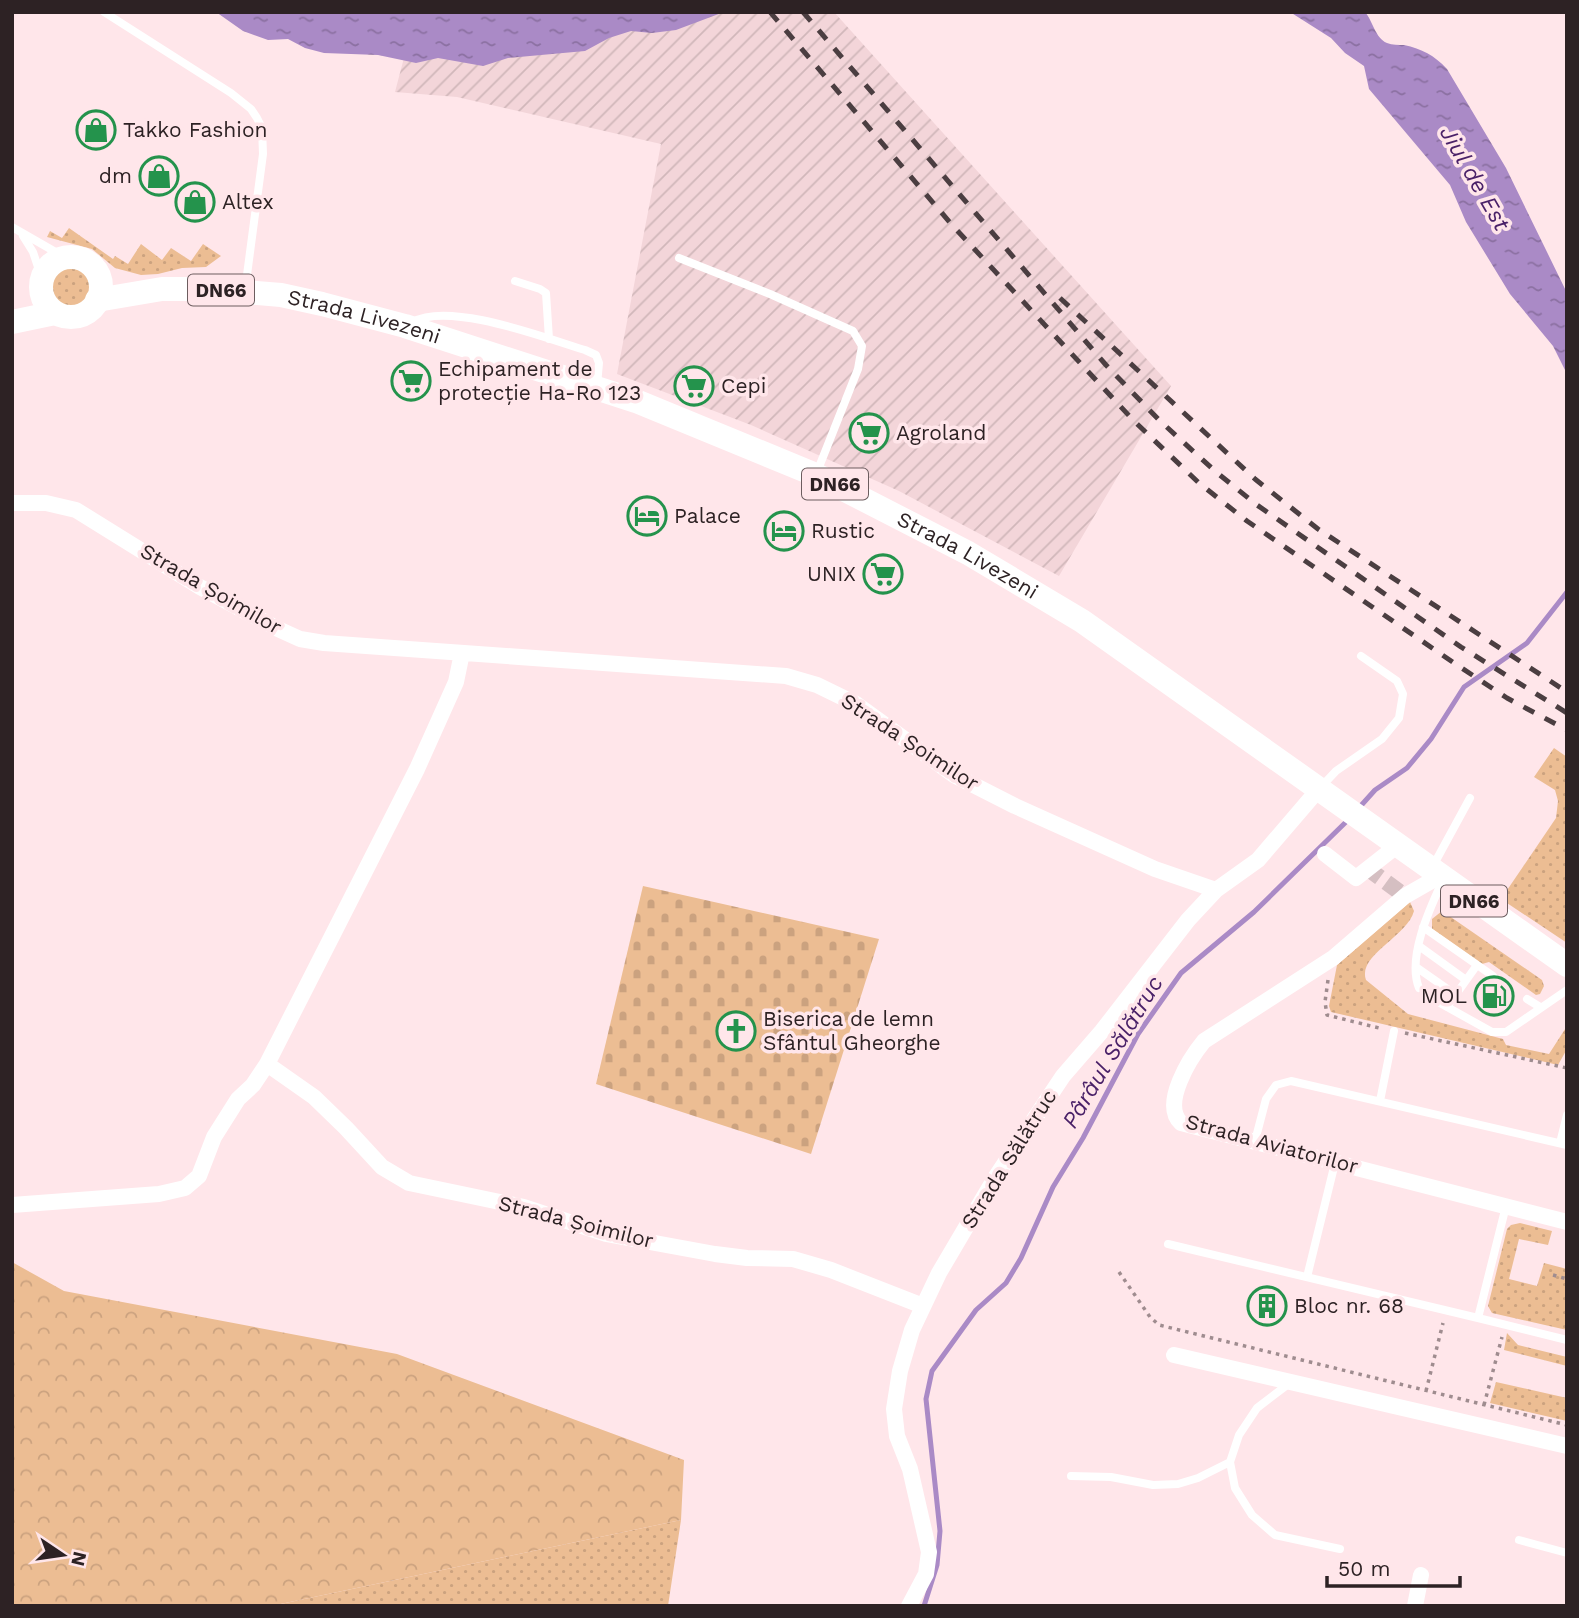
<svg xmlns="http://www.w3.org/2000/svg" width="1579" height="1618" font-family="'Work Sans',sans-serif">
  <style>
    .industrial { fill: url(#industrial-furrows) }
    .grass { fill: url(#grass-dots) }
    .forest { fill: url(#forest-crowns) }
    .cemetery { fill: url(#cemetery-stones) }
    .water { fill: url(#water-ripples) }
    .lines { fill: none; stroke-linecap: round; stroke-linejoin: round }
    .stream { stroke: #aa8ac6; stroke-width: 5 }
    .minor-tunnel { stroke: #d5bfc2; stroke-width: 16; stroke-dasharray: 16 8; stroke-linecap: butt }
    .path { stroke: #9f8c8f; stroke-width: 3.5; stroke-dasharray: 3.5 5; stroke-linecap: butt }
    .service { stroke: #fff; stroke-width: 8 }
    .minor { stroke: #fff; stroke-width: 16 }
    .primary { stroke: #fff; stroke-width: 24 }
    .rail { stroke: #4b3e41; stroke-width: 5; stroke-dasharray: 12 12; stroke-linecap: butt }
    .labels { text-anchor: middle; stroke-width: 7; stroke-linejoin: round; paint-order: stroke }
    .shield { fill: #ffe6ea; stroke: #6c5d5f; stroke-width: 2 }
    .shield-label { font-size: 19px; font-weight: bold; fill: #2d2224 }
    .poi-label { font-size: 21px; fill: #2d2224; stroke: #ffe6ea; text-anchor: start }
    .street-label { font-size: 21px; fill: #2d2224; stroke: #ffe6ea }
    .water-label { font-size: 23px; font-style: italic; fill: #4a2168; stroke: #ffe6ea }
  </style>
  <defs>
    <pattern id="industrial-furrows" width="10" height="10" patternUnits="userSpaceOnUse" patternTransform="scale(1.75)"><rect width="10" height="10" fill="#f3d5d9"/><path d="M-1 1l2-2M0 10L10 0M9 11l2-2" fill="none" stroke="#d1b7ba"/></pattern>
    <pattern id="grass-dots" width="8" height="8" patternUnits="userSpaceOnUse" patternTransform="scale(1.75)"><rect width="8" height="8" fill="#ecbd93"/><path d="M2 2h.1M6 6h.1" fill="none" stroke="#cba27f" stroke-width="1.8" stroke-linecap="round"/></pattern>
    <pattern id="forest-crowns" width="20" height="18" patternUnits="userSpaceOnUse" patternTransform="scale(1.75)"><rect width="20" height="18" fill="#ecbd93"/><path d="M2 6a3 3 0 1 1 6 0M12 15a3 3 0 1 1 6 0" fill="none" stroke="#cba27f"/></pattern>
    <pattern id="cemetery-stones" width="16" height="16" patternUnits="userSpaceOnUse" patternTransform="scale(1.75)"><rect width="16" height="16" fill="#ecbd93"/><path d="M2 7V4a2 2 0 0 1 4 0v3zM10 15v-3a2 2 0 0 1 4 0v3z" fill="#cba27f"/></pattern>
    <pattern id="water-ripples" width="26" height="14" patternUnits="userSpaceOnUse" patternTransform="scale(1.75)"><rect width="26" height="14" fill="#aa8ac6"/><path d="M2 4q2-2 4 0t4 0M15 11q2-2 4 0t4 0" fill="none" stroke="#8b70a1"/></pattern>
  </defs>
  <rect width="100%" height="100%" fill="#ffe6ea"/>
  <path class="industrial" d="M416,12h418l337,374 -112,190 -160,-85 -148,-66 -134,-51 44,-230 -204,-47 -62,-5z"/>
  <path class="grass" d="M69,228l44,31 2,-3 13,8 13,-20 21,16 9,-12 20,13 12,-17 18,12 -15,11 -24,1 -24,6 -17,1 -26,-7 -23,-19 -45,-12 3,-6 12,7z
    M47 287a24 24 0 1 1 48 0a24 24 0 1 1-48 0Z
    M1554,748l13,9v186l-66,-44 55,-81 2,-17 -3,-11 -21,-13z
    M1410,902l4,9c-7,26 -57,44 -48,69l42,34 95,25 3,6 43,9 18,-28v23l-9,16 -227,-53 -2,-6 8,-41z
    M1442,911l100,69 2,6 -4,8 -4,1 -47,-33 -7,2 -50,-35v-10z
    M1520,1223l32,8 -4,14 -29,-6 -10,40 28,7 7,-23 23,6v61l-75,-17 -4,-7 19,-77 4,-4z
    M1507,1333l11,12 49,12v9l-63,-16z
    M1496,1382l71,16v23l-77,-18z
    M681,1520l-13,86h-397z"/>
  <path class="forest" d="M12,1262l52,29 333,63 287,106 -3,60 -410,86h-259z"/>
  <path class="cemetery" d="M643,886l236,53 -68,215 -215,-70z"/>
  <path class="water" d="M216,12h508l-48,18 -24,3 -21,-2 -22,7 -24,13 -77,7 -25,8 -45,-8 -22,5 -38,-8 -54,-2 -19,-5 -17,-9 -20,1 -25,-9z
    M1290,12h75c8,9 10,26 22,31 5,2 12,2 17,2 18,4 30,10 43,24l59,99 61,125v81l-14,-28 -43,-52 -44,-72 -16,-37 -81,-96 -5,-23 -19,-13 -14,-15z"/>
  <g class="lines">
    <path class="stream" d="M1357,810l18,-20 32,-22 24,-29 33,-52 63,-44 40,-51
      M924,1606l13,-41 3,-34 -14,-132 6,-28 44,-61 30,-27 15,-25 32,-71 30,-49 55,-104 43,-61 73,-61 94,-92"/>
    <path class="minor-tunnel" d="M1367,868l38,28"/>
    <path class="path" d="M1328,980l-3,22 2,13 56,14
      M1405,1033l162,35
      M1119,1272l31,45 9,8 408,100
      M1553,1275l14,4
      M1426,1391l17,-68
      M1484,1405l18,-68"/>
    <path class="service" d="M104,12l127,81 20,16 6,9 5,10 1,26 -18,136
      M12,227l54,31
      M23,236l10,16 9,27
      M679,258l91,36 83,37 9,15 -4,23 -41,103
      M515,281l25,8 6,4 3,46
      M413,322c36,-21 132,16 172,28l11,5 3,8 -2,22
      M1320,788l16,-17 46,-32 17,-21 4,-24 -6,-13 -36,-25
      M1433,866l37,-68
      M1423,927l70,49
      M1419,946l47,34
      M1416,967l40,28
      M1419,988c-12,-30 10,-78 23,-106
      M1527,999l13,8
      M1440,1003l52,29h14l61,-42
      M1447,1007l30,-42
      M1380,1101l14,-70
      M1255,1141l11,-42 10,-14 15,-4 276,64
      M1560,1143l7,-28
      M1506,1206l-28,112 89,22
      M1168,1244l310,74
      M1307,1277l28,-114
      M1291,1382l-34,26 -18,27 -9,27 5,26 17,27 23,20 65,14
      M1071,1476l40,1 42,8 25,-1 20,-6 32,-16
      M1519,1540l48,13"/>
    <path class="minor" d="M12,503h34l30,7 124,77 78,42 22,10 24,4 462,33 31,9 39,19 98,71 61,31 140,63 61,21
      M1325,854l31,24 42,-33
      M1440,876l-35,20 -72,62 -129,83c-14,17 -43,63 -23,82l386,99
      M267,1064l47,33 32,31 36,39 27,16 115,24 82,27 109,20 32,4 46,1 38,11 92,36
      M12,1205l147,-11 26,-6 14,-12 15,-39 24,-38 15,-14 14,-21 150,-295 39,-87 6,-29
      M1174,1355l393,91
      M909,1606l17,-32 3,-22 -19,-83 -13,-33 -3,-27 6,-38 12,-41 27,-57 56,-95 68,-102 39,-45 86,-111 28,-30 42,-30 60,-70
      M1415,1606l6,-31"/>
    <g class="primary">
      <circle cx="71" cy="287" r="30"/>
      <path id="s1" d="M97,300l65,-11h49l70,6 41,9 83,22 231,75 180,74 152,78 114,68 485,344"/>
      <path d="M12,322l43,-9"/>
    </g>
    <path class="rail" d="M770,12l183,214 181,195 65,62 48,38 207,142 53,35 60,32
      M803,12l303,353 53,55 57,52 41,33 204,142 106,66
      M1060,298l195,181 63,50 249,163"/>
  </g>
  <defs>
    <g id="shop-ring" transform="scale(2.0125)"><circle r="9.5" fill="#ffe6ea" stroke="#24934c" stroke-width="1.5"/><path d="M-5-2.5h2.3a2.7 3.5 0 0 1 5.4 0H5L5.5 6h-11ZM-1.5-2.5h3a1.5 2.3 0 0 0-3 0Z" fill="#24934c"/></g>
    <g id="supermarket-ring" transform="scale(2.0125)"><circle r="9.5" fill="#ffe6ea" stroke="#24934c" stroke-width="1.5"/><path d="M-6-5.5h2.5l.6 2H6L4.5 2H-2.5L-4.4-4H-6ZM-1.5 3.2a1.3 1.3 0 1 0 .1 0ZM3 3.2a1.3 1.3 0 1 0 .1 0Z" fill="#24934c"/></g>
    <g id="hotel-ring" transform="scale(2.0125)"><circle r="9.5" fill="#ffe6ea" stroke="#24934c" stroke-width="1.5"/><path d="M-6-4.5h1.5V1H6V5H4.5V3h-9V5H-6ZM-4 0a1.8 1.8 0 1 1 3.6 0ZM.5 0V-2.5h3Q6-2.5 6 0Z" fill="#24934c"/></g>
    <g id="fuel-ring" transform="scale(2.0125)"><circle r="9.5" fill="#ffe6ea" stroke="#24934c" stroke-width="1.5"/><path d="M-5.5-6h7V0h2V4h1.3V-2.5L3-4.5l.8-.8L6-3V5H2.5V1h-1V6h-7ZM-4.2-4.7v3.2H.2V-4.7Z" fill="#24934c"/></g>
    <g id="church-ring" transform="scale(2.0125)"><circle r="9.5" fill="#ffe6ea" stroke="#24934c" stroke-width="1.5"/><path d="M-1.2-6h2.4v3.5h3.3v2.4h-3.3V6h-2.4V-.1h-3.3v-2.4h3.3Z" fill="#24934c"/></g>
    <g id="building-ring" transform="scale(2.0125)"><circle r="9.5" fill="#ffe6ea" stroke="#24934c" stroke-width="1.5"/><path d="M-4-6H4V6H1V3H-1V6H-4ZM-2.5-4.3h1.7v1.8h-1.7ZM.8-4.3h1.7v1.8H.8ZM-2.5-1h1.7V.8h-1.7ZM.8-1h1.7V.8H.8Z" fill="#24934c"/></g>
  </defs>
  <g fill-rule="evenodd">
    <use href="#shop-ring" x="96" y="130"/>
    <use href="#shop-ring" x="159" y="176"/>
    <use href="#shop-ring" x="195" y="202"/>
    <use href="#supermarket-ring" x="411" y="381"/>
    <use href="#supermarket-ring" x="694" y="386"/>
    <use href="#supermarket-ring" x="869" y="433"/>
    <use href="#hotel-ring" x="647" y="516"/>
    <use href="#hotel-ring" x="784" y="531"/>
    <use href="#supermarket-ring" x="883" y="574"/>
    <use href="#fuel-ring" x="1494" y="996"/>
    <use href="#church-ring" x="736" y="1031"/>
    <use href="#building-ring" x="1267" y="1306"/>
  </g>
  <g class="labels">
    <g class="shield">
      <rect x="188" y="274.5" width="66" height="31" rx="5"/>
      <rect x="802" y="468.5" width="66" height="31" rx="5"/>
      <rect x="1441" y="885.5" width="66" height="31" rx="5"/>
    </g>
    <g class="shield-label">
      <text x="221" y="297">DN66</text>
      <text x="835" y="491">DN66</text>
      <text x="1474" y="908">DN66</text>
    </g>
    <g class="poi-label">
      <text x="123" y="137">Takko Fashion</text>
      <text x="132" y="183" text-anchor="end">dm</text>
      <text x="222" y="209">Altex</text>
      <text x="438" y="376">Echipament de<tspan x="438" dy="24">protecție Ha-Ro 123</tspan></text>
      <text x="721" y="393">Cepi</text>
      <text x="896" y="440">Agroland</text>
      <text x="674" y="523">Palace</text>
      <text x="811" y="538">Rustic</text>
      <text x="856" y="581" text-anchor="end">UNIX</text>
      <text x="1467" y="1003" text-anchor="end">MOL</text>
      <text x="763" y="1026">Biserica de lemn<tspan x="763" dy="24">Sfântul Gheorghe</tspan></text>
      <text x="1294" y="1313">Bloc nr. 68</text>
    </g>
    <g class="street-label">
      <text dy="7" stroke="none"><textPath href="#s1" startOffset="271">Strada Livezeni</textPath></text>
      <text dy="7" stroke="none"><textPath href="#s1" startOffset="922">Strada Livezeni</textPath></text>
      <text transform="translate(211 589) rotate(30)" y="7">Strada Șoimilor</text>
      <text transform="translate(910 742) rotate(33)" y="7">Strada Șoimilor</text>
      <text transform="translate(1272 1144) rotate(15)" y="7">Strada Aviatorilor</text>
      <text transform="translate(1009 1159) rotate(-58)" y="7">Strada Sălătruc</text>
      <text transform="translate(576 1222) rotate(14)" y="7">Strada Șoimilor</text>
    </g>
    <g class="water-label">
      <text transform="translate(1475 178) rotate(60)" y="8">Jiul de Est</text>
      <text transform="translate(1112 1052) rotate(-59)" y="8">Pârâul Sălătruc</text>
    </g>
  </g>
  <rect width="1579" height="1618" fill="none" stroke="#2d2224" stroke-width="28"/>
  <g transform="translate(63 1555) rotate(103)" stroke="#ffe6ea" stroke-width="5" paint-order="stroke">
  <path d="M0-5L12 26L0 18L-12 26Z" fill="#2d2224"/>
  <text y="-10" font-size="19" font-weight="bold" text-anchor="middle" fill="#2d2224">N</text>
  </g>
  <path d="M1327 1576v10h133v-10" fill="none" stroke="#2d2224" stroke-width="3.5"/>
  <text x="1338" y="1576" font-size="21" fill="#2d2224" stroke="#ffe6ea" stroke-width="5" paint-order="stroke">50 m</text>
</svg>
